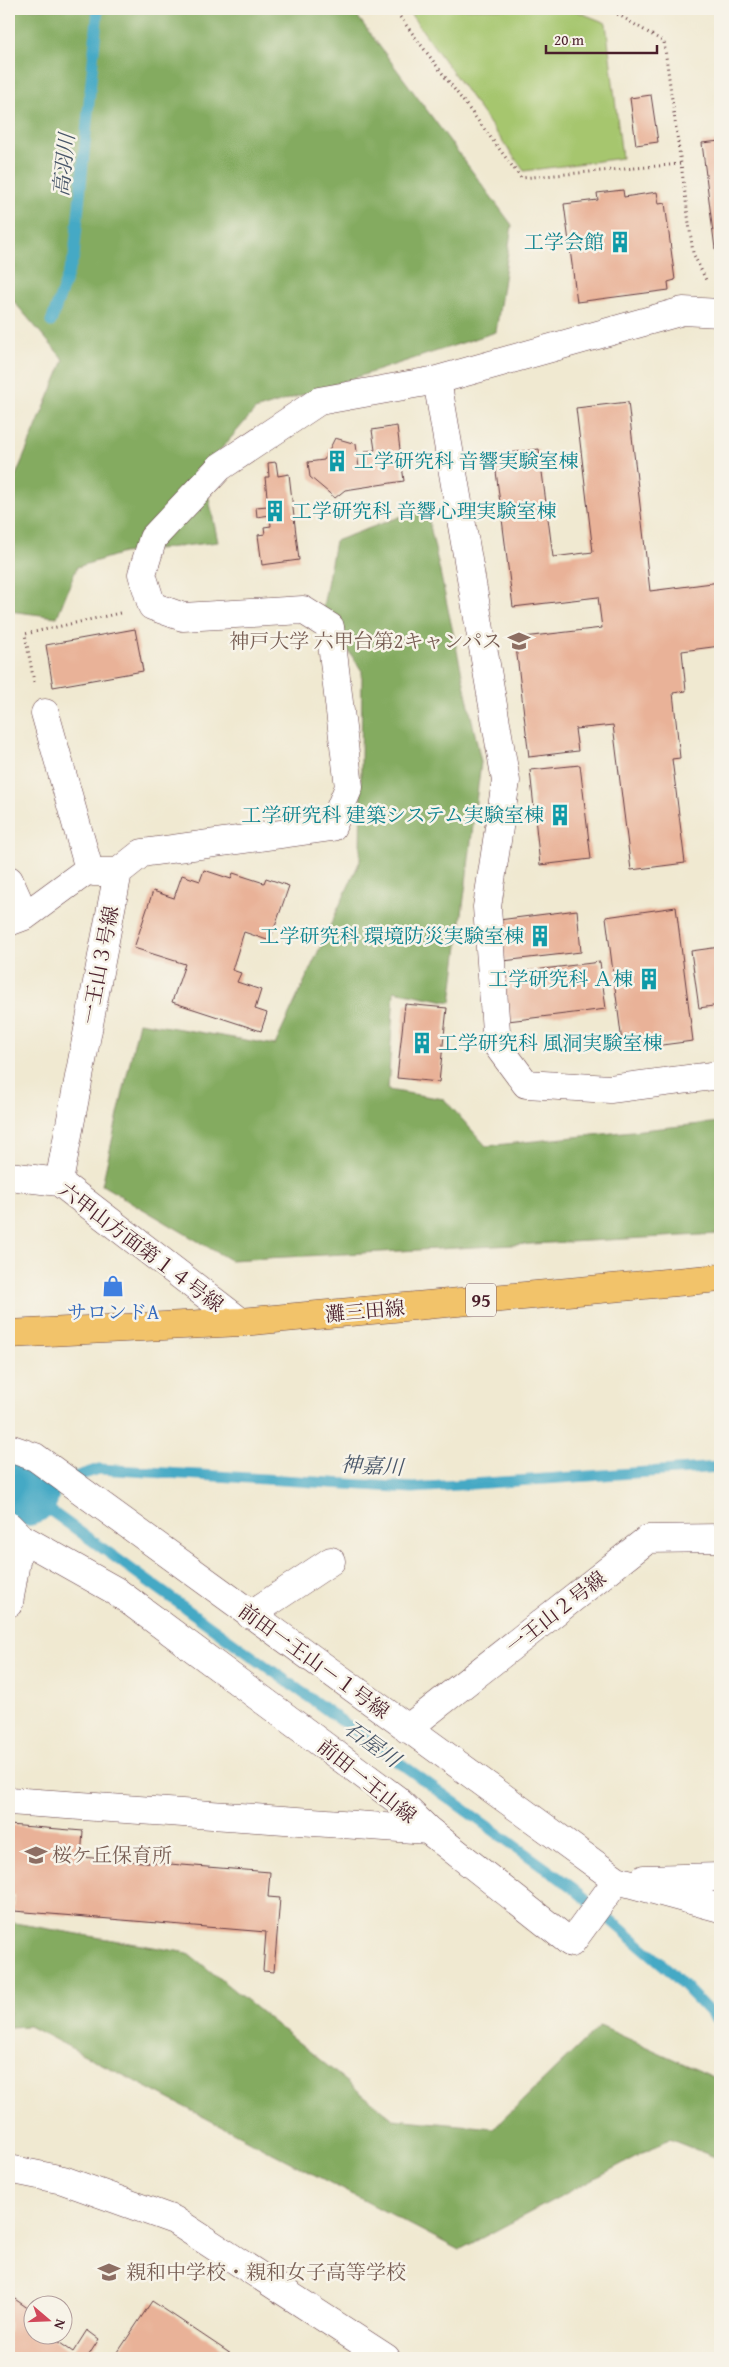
<svg xmlns="http://www.w3.org/2000/svg" width="729" height="2367" font-family="'Gentium Book Plus','Noto Serif JP',serif">
  <style>
    .green { fill: #a6c66e; stroke: #78724c }
    .forest { fill: #84ab61; stroke: #676546 }
    .lines { fill: none; stroke-linecap: round; stroke-linejoin: round }
    .stream { stroke: #45a9c5; stroke-width: 11 }
    .river { stroke: #45a9c5; stroke-width: 66 }
    .building { fill: #e9b298 }
    .minor-casing { stroke: #633d44; stroke-width: 29 }
    .major-casing { stroke: #633d44; stroke-width: 29 }
    .path { stroke: #633d44; stroke-width: 3; stroke-dasharray: 1 4; stroke-linecap: butt }
    .minor { stroke: #fff; stroke-width: 28 }
    .major { stroke: #f2c36a; stroke-width: 28 }
    .labels { text-anchor: middle; stroke-width: 5; stroke-linejoin: round; paint-order: stroke }
    .shield { fill: #f7f3e8; stroke: #7e5f64; stroke-width: 1 }
    .shield-label { font-size: 19px; font-weight: bold; fill: #4a1f2b }
    .culture-label { font-size: 20px; fill: #0d838f; stroke: #f7f3e8; text-anchor: end }
    .education-label { font-size: 20px; fill: #785e54; stroke: #f7f3e8; text-anchor: start }
    .street-label { font-size: 20px; fill: #4a1f2b; stroke: #f7f3e8 }
    .shop-label { font-size: 20px; fill: #366cbe; stroke: #f7f3e8 }
    .water-label { font-size: 21px; font-style: italic; fill: #485669; stroke: #f7f3e8 }
  </style>
  <rect width="100%" height="100%" fill="#f7f3e8"/>
  <filter id="ink" filterUnits="userSpaceOnUse"><feTurbulence type="fractalNoise" baseFrequency=".02" numOctaves="2"/><feDisplacementMap in="SourceGraphic" scale="10" xChannelSelector="R" yChannelSelector="G"/><feConvolveMatrix kernelMatrix="1 2 1 2 8 2 1 2 1" color-interpolation-filters="sRGB"/></filter>
  <filter id="wash" filterUnits="userSpaceOnUse"><feTurbulence type="fractalNoise" baseFrequency=".0096" numOctaves="4" result="noise"/><feDisplacementMap in="SourceGraphic" scale="20" xChannelSelector="R" yChannelSelector="G"/><feGaussianBlur stdDeviation="1.12" result="paint"/><feColorMatrix in="noise" values="0 0 0 0 0 0 0 0 0 0 0 0 0 0 0 0 0 1.4 0 .05"/><feComposite in="paint" operator="in"/></filter>
  <g filter="url(#wash)">
    <rect width="100%" height="100%" fill="#f0e9d1"/>
    <path class="green" d="M407,9h164l35,14 16,135 -98,13z"/>
    <path class="forest" d="M9,9h343l160,216 -16,107 -241,78 -52,60 15,72 -95,11 -46,14 -20,50 -48,-6v-119l55,-132 -55,-64z
      M426,507l55,255 -30,240 -57,-11 -6,99 56,9 42,47 234,-24v112l-490,26 -128,-75 37,-163 136,23 85,-184 2,-190 -40,-59 13,-71z
      M9,1922l179,31 205,166 101,9 106,-102 120,54v79l-51,-20 -210,111 -430,-224 -20,1z"/>
    <g class="lines">
      <path class="stream" d="M51,322l23,-65 24,-248
        M26,1493l547,395 96,82 51,53
        M26,1493l73,-24 314,19 307,-21"/>
      <path class="river" d="M9,1483l17,10"/>
    </g>
    <g id="blocks">
      <path class="building" d="M651,95l7,47 -22,3 -6,-47z
        M720,141v108h-5l-13,-106z
        M623,190l1,7 33,-5 2,12 6,-1 10,77 -7,2 1,8 -92,12 -13,-98 34,-4 -1,-7z
        M628,402l22,189 70,-9v64l-38,5 4,40 -13,2 7,65 -8,1 13,104 -54,7 -18,-145 -38,4 3,22 -49,6 -14,-119 87,-10 -4,-31 -85,10 -19,-152 45,-6 14,108 40,-5 -17,-144z
        M397,426l7,55 -59,9 -10,8 -25,-21 -2,-15 16,-2 11,-22 21,6 3,24 8,-1 -2,-16 10,-1 -3,-20z
        M276,462l2,14 11,-2 10,86 -37,5 -4,-30 7,-1 -1,-7 7,-1 -1,-11 -13,2 -1,-10 12,-1 -3,-29h4l-1,-14z
        M135,629l8,42 -90,16 -7,-42z
        M580,765l11,94 -51,6 -10,-95z
        M204,870l27,9 2,-6 31,10 2,-5 23,8 -19,55 -26,-9 -12,38 9,3 -4,9 24,8 -6,19 12,4 -6,18 -89,-29 13,-38 -51,-16 19,-57 21,7 8,-23 18,6z
        M676,907l17,134 -70,9 -17,-133z
        M577,910l4,42 -78,9 -4,-41z
        M720,947v58l-21,3 -8,-57z
        M600,962l6,47 -98,12 -6,-47z
        M405,1004l42,4 -8,74 -42,-4z
        M9,1825l74,6 -2,26 189,15 -2,25 12,1 -6,74 -11,-1 3,-39 -252,-21 1,-16h-6z
        M9,2295l23,16v23h15l26,18 14,-22 12,9 -12,19h-78z
        M152,2301l85,57h-123z"/>
    </g>
  </g>
  <g filter="url(#ink)">
    <use href="#blocks" fill-opacity="0" stroke="#633d44" stroke-width="1"/>
    <g class="lines">
      <g class="minor-casing">
        <path id="minor" d="M437,380l69,401 -19,126 10,138 29,39 84,5 110,-14
          M45,713l44,156
          M118,872l24,-19 190,-26 17,-40 -19,-160 -27,-17 -120,7 -31,-11 -10,-32 11,-36 67,-71 99,-66 118,-21 246,-69 37,2
          M9,880l16,36
          M9,922l16,-6 64,-47 4,3h25l-59,310
          M9,1176l50,6 182,140
          M9,1448l26,9 582,423 103,28
          M9,1526l11,11 96,54 280,208 32,31 143,113 46,-63
          M9,1603l11,-66
          M250,1615l81,-54
          M407,1729l241,-190 72,-1
          M9,1801l419,29
          M644,1879l76,-2
          M9,2169l54,11 111,40 212,138"/>
      </g>
      <g class="major-casing">
        <path id="major" d="M9,1334l232,-12 479,-44"/>
      </g>
      <path class="path" d="M394,9l127,169 160,-14 12,89 13,27
        M609,9l55,33 17,122
        M34,682l-9,-48 95,-21"/>
      <use href="#minor" class="minor"/>
      <use href="#major" class="major"/>
    </g>
  </g>
  <defs>
    <g id="building-bare" transform="scale(1.725)"><path d="M-4-6H4V6H1V3H-1V6H-4ZM-2.5-4.3h1.7v1.8h-1.7ZM.8-4.3h1.7v1.8H.8ZM-2.5-1h1.7V.8h-1.7ZM.8-1h1.7V.8H.8Z" fill="#0f9aa8" stroke="#f7f3e8" stroke-width="2.5" paint-order="stroke"/></g>
    <g id="university-bare" transform="scale(1.725)"><path d="M0-5L7-2L0 1L-7-2ZM-4 1L0 2.5L4 1V4Q0 6-4 4Z" fill="#8d6e63" stroke="#f7f3e8" stroke-width="2.5" paint-order="stroke"/></g>
    <g id="shop-bare" transform="scale(1.725)"><path d="M-5-2.5h2.3a2.7 3.5 0 0 1 5.4 0H5L5.5 6h-11ZM-1.5-2.5h3a1.5 2.3 0 0 0-3 0Z" fill="#3f7fe0" stroke="#f7f3e8" stroke-width="2.5" paint-order="stroke"/></g>
    <g id="school-bare" transform="scale(1.725)"><path d="M0-5L7-2L0 1L-7-2ZM-4 1L0 2.5L4 1V4Q0 6-4 4Z" fill="#8d6e63" stroke="#f7f3e8" stroke-width="2.5" paint-order="stroke"/></g>
  </defs>
  <g fill-rule="evenodd">
    <use href="#building-bare" x="620" y="242"/>
    <use href="#building-bare" x="337" y="461"/>
    <use href="#building-bare" x="275" y="511"/>
    <use href="#university-bare" x="519" y="641"/>
    <use href="#building-bare" x="560" y="815"/>
    <use href="#building-bare" x="540" y="936"/>
    <use href="#building-bare" x="649" y="979"/>
    <use href="#building-bare" x="422" y="1043"/>
    <use href="#shop-bare" x="113" y="1286"/>
    <use href="#school-bare" x="36" y="1855"/>
    <use href="#school-bare" x="109" y="2272"/>
  </g>
  <g class="labels">
    <rect class="shield" x="466" y="1283.5" width="30" height="33" rx="4"/>
    <g class="shield-label">
      <text x="481" y="1307">95</text>
    </g>
    <g class="culture-label">
      <text x="604" y="249">工学会館</text>
      <text x="354" y="468" text-anchor="start">工学研究科 音響実験室棟</text>
      <text x="292" y="518" text-anchor="start">工学研究科 音響心理実験室棟</text>
      <text x="544" y="822">工学研究科 建築システム実験室棟</text>
      <text x="524" y="943">工学研究科 環境防災実験室棟</text>
      <text x="633" y="986">工学研究科 Ａ棟</text>
      <text x="438" y="1050" text-anchor="start">工学研究科 風洞実験室棟</text>
    </g>
    <g class="education-label">
      <text x="502" y="648" text-anchor="end">神戸大学 六甲台第2キャンパス</text>
      <text x="52" y="1862">桜ケ丘保育所</text>
      <text x="126" y="2279">親和中学校・親和女子高等学校</text>
    </g>
    <g class="street-label">
      <text transform="translate(100 965) rotate(-79)" y="7">一王山３号線</text>
      <text transform="translate(141 1247) rotate(37)" y="7">六甲山方面第１４号線</text>
      <text transform="translate(365 1311) rotate(-5)" y="7">灘三田線</text>
      <text transform="translate(556 1612) rotate(-38)" y="7">一王山２号線</text>
      <text transform="translate(314 1661) rotate(36)" y="7">前田一王山－１号線</text>
      <text transform="translate(367 1781) rotate(39)" y="7">前田一王山線</text>
    </g>
    <g class="shop-label">
      <text x="113" y="1319">サロンドA</text>
    </g>
    <g class="water-label">
      <text transform="translate(64 165) rotate(-84)" y="7">高羽川</text>
      <text transform="translate(372 1466) rotate(3)" y="7">神嘉川</text>
      <text transform="translate(372 1744) rotate(36)" y="7">石屋川</text>
    </g>
  </g>
  <rect width="729" height="2367" fill="none" stroke="#f7f3e8" stroke-width="30"/>
  <g transform="translate(48 2320) rotate(109)"><circle r="24" fill="#f7f3e8" stroke="#b29e9c"/>
  <path d="M0-4L9 19L0 12L-9 19Z" fill="#d1495b"/>
  <text y="-8" font-size="14" font-weight="bold" text-anchor="middle" fill="#4a1f2b">N</text>
  </g>
  <path d="M546 45v8h111v-8" fill="none" stroke="#4a1f2b" stroke-width="2.5"/>
  <text x="554" y="45" font-size="15" fill="#4a1f2b" stroke="#f7f3e8" stroke-width="4" paint-order="stroke">20 m</text>
</svg>
